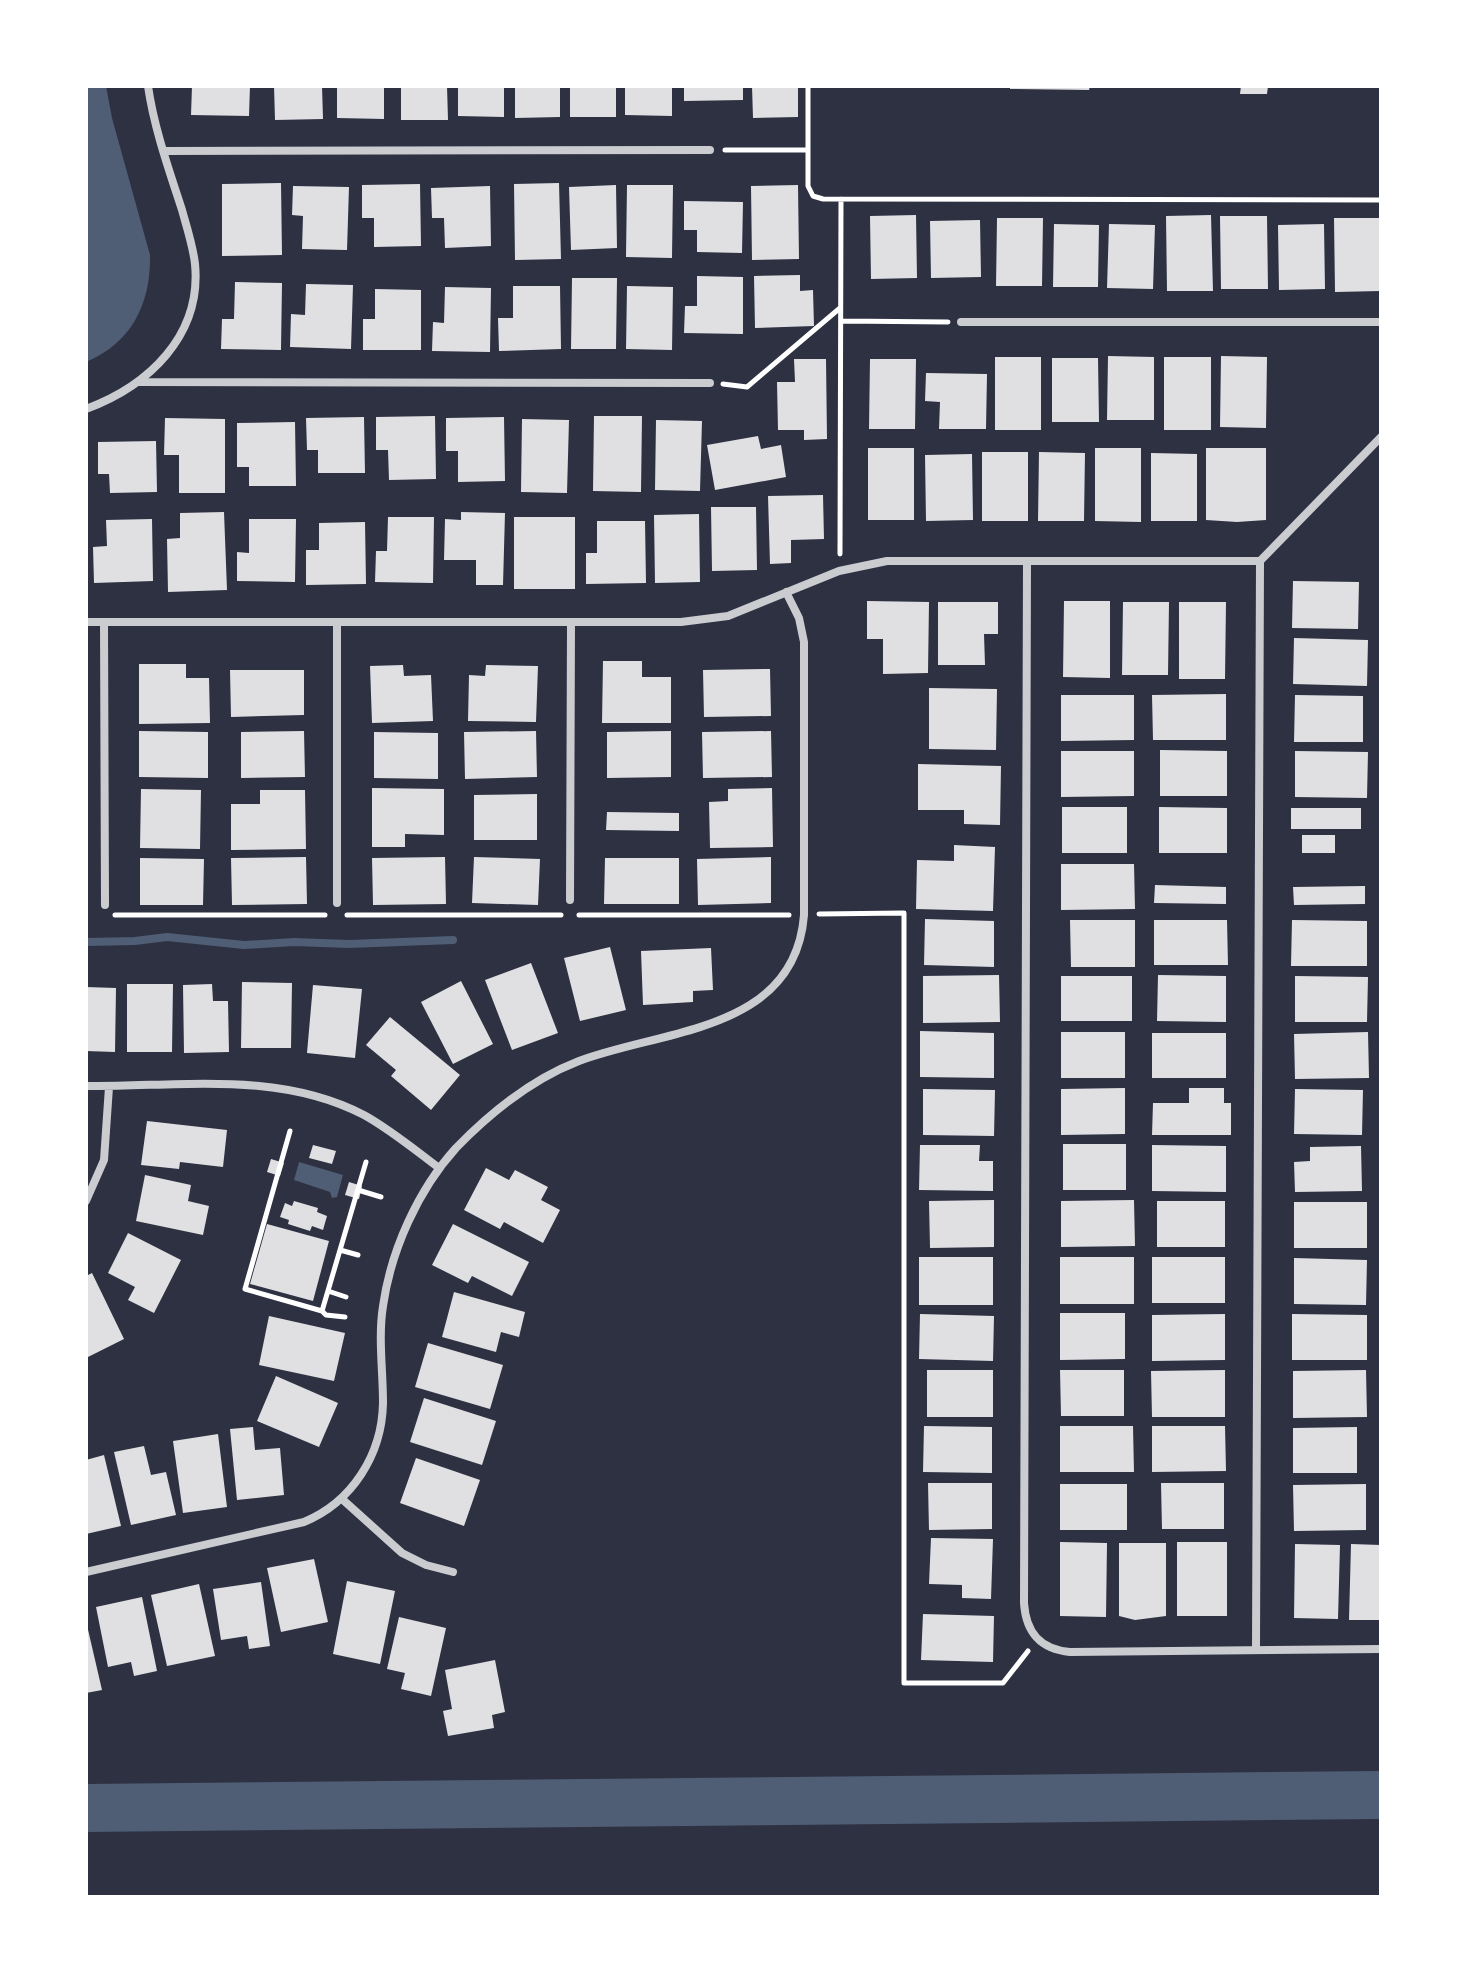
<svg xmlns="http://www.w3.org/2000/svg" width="1467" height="1983" font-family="Helvetica,sans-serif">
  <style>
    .water { fill: #4f5d75 }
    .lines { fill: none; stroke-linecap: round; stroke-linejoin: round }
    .stream { stroke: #4f5d75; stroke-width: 8 }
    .river { stroke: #4f5d75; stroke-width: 48 }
    .building { fill: #e0e0e3 }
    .path { stroke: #fff; stroke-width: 5 }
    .minor { stroke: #caccd0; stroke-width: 8 }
  </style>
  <rect width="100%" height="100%" fill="#2d3142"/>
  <path class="water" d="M86,86h20l6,32 38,137c1,48 -18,88 -64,107z
    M299,1162l44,13 -6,22 -5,1 -2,-6 -36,-12z"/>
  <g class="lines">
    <path class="stream" d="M86,942l49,-1 32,-4 77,8 50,-3 55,2 104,-4"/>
    <path class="river" d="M86,1808l1295,-13"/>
  </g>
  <path class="building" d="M192,86h58l-1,30 -58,-1z
    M274,86h48l1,33 -48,1z
    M337,86h47v33l-47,-1z
    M401,86h46l1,34h-47z
    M458,86h46v31l-46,-1z
    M515,86h45v31l-45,1z
    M570,86h46v31h-46z
    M625,86h47v30l-47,-1z
    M684,86h59v14l-59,1z
    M752,86h46v31l-45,1z
    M1010,86h80l-1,4 -79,-1z
    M1241,86h27l-1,8h-27z
    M281,183l1,72 -60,1v-72z
    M559,183l2,76 -46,1 -1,-76z
    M420,184l1,62 -47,1v-29h-12v-33z
    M616,185l1,63 -46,2 -2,-63z
    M627,185h46l-1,73 -46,-1z
    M798,185l1,74 -47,1 -1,-74z
    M293,186l56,1 -2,63 -45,-1 1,-33 -11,-1z
    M490,186l1,60 -46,2 -1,-30h-12l-1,-30z
    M684,201l59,1 -1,51 -45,-1v-22h-13z
    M916,215l1,63 -46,1 -1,-63z
    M1211,215l2,76h-46l-1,-75z
    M1220,216h47l1,73h-47z
    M997,218h46l-1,68h-46z
    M1334,218h46l1,73 -46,1z
    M980,220l1,57 -50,1 -1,-57z
    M1054,224l45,1 -1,62h-45z
    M1109,224l46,1 -2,64 -46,-1z
    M1324,224l1,65 -46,1 -1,-65z
    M800,275v16l13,-1 1,36 -59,2 -1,-52z
    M697,276l46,1v57l-59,-1 1,-27h12z
    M572,278h45l-1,71h-45z
    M235,282l47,1 -1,67 -60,-1 1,-30h12z
    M306,284l47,1 -2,64 -61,-2 1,-33 14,1z
    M513,286h47l1,63 -62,2 -1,-33h15z
    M627,286l46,1 -1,63 -46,-1z
    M445,287l46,1 -1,64 -58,-1 1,-29 11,1z
    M375,289l46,1v60h-58v-31h12z
    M1108,356l46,1v63h-47z
    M1221,356l46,1 -1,71 -46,-1z
    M995,357h46v73h-46z
    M1164,357h47v73h-47z
    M1052,358h46l1,64h-47z
    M794,359h32l1,80 -23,1v-10h-26l-1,-48h18z
    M870,359h46l-1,70h-46z
    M926,373l61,1 -1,55h-47l1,-27 -15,-1z
    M435,416l1,63 -47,1 -1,-30h-12v-33z
    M594,416h48l-1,76 -48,-1z
    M364,417l1,56h-47v-23h-11l-1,-32z
    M504,417l1,64 -47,1v-31h-12v-33z
    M165,418l60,1v74h-46v-38h-15z
    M522,419l47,1 -2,73 -46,-1z
    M656,420l46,1 -2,70 -45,-1z
    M295,422l1,64h-47v-19h-12v-44z
    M758,436l3,13 20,-4 5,32 -71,13 -8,-45z
    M156,441l1,51 -47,1 -1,-19h-11v-32z
    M868,448h46v72h-46z
    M1095,448h46v74l-46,-1z
    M1206,448h60v72l-29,2 -31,-2z
    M982,452h46v69h-46z
    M1039,452l46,1 -1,68h-46z
    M1151,453l46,1v67h-46z
    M972,454l1,66 -47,1 -1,-66z
    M823,495l1,44 -33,1v23l-21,1 -2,-68z
    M711,507h45l1,63 -45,1z
    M224,512l3,78 -59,2 -1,-53 13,-1v-25z
    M461,512l44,1 -2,72h-27v-25h-32l1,-41 16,1z
    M699,514l1,68 -45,1 -1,-68z
    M388,517h46l-1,66 -58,-1 1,-31h11z
    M514,517h61v72h-61z
    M152,519l1,62 -59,2 -1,-36 14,-1 -1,-26z
    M249,519h47l-1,63 -58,-1v-29l12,1z
    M597,521h48l1,62 -60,1v-31h11z
    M365,522l1,62 -60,1v-35h13v-27z
    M1293,581l66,1 -1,47 -66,-1z
    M867,601l62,1 -1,71 -45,1v-35h-16z
    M1064,601h46v77l-47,-1z
    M938,602h60v32h-14l1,31h-47z
    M1123,602h46l-1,73h-46z
    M1179,602h47l-1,77h-46z
    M1294,638l74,2 -1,46 -74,-2z
    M603,661h39v16h29v46h-69z
    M139,664h47v14h23l1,45 -71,1z
    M403,665l1,11 27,-1 2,46 -61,2 -2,-57z
    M486,665l52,1 -2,56 -68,-1 1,-46 16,1z
    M770,669l1,47 -67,1 -1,-47z
    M230,670h74v45l-73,2z
    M929,688l68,1 -1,61 -67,-1z
    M1226,694v46h-73l-1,-45z
    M1061,695h73v45l-73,1z
    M1295,695l68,1v46h-69z
    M139,731l69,1v46l-69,-1z
    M304,731l1,46 -64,1v-46z
    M536,731l1,46 -72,2 -1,-47z
    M671,731v46l-64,1v-46z
    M771,731l1,46 -69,1 -1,-46z
    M374,732l64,1v46l-64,-1z
    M1160,750l67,1v45h-67z
    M1061,751h73v45l-73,1z
    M1295,751l73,1 -1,46 -72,-1z
    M918,764l83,2 -1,59 -36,-1v-14h-46z
    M372,788l72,1v46l-39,-1v13h-33z
    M772,788l1,59 -63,1 -1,-46 19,-1v-12z
    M141,789l60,1 -1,59 -60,-1z
    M260,790h45l1,59 -75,1v-46h29z
    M537,794v46h-63v-45z
    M1062,807h65v46h-65z
    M1159,807l68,1v45h-68z
    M1291,808h70v21h-70z
    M607,812l72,1v18l-73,-1z
    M1302,835h33v18h-33z
    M954,845l41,2 -2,64 -77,-2 1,-49 37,1z
    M306,857l1,47 -75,1 -1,-47z
    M445,857l1,47 -73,1 -1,-47z
    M474,857l66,2 -2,46 -66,-2z
    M771,857v46l-73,2 -1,-46z
    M140,858l64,1 -1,46h-63z
    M605,858h74v46h-75z
    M1061,864h73l1,45 -74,1z
    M1155,885l71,2v17l-72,-1z
    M1365,886v18l-71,1 -1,-18z
    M925,919l69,2v46l-70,-2z
    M1070,920h65v47h-64z
    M1154,920h73l1,45h-74z
    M1292,920l75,1v45h-76z
    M610,947l16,63 -46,11 -16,-63z
    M711,948l2,42 -20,1v11l-50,3 -2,-54z
    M531,963l27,70 -46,17 -27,-70z
    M999,975l1,47 -77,1v-47z
    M1158,975l68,1v46l-69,-1z
    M1061,976h71v45h-71z
    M1295,976l73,1 -1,45h-72z
    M461,981l32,63 -40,20 -32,-62z
    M242,982l50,1 -1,65h-50z
    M127,984h46l-1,68h-45z
    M212,984l1,17h15l1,51 -45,1 -1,-68z
    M313,985l49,4 -7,69 -48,-5z
    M86,987l30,1 -1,64 -29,-1z
    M390,1017l70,58 -29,35 -40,-34 5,-6 -30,-25z
    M920,1031l74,2v45l-74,-1z
    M1061,1032h64v46h-64z
    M1368,1032l1,46 -74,1 -1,-45z
    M1152,1033h74v45h-74z
    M1125,1088v46l-64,1v-46z
    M1189,1088h35v15h7v32h-79l1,-32h36z
    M923,1089l72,1 -1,46 -71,-1z
    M1295,1089l68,1 -1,45 -68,-1z
    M147,1121l80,9 -4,37 -43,-5 -1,7 -38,-4z
    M1063,1144h63v46h-63z
    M313,1145l23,6 -4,13 -23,-6z
    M920,1145h60l-1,16h14v30l-74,-1z
    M1152,1145l74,1v46l-74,-1z
    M1361,1146l1,45 -67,1 -1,-30 16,-1v-14z
    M271,1159l13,4 -4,13 -13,-4z
    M486,1168l23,12 6,-10 33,17 -7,13 19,10 -17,33 -39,-21 -4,7 -36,-19z
    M145,1175l46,10 -3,16 21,5 -6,29 -67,-14z
    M349,1182l13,4 -3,13 -14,-4z
    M994,1200v47l-64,1 -1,-47z
    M1134,1200l1,46 -74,1v-46z
    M294,1201l24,7 -1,4 10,4 -4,14 -11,-4 -2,5 -22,-7 1,-4 -9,-3 5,-14 7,3z
    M1157,1201h68v46h-68z
    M1294,1202h73v46h-73z
    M267,1224l62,17 -16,60 -63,-17z
    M453,1224l76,38 -17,34 -40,-20 -4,7 -36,-18z
    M128,1233l53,27 -27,53 -26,-13 7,-13 -27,-14z
    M919,1257h74v48h-74z
    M1060,1257h74v47h-74z
    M1152,1257h73v46h-73z
    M1294,1258l73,2 -1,45 -72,-1z
    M92,1273l32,66 -38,19v-82z
    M454,1292l71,20 -6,25 -18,-5 -5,20 -54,-15z
    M1060,1313h65v46l-65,1z
    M920,1314l74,2 -1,45 -74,-2z
    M1225,1314v46l-73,1v-46z
    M1292,1314l75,1v45h-75z
    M269,1316l76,17 -11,48 -75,-16z
    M428,1343l75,22 -13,44 -75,-22z
    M927,1370h66v47h-66z
    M1060,1370h64v46h-63z
    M1225,1370v47h-73l-1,-46z
    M1366,1370l1,47 -74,1v-47z
    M276,1376l62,27 -19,44 -62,-26z
    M424,1398l72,23 -14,44 -72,-23z
    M924,1426l68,1v46l-69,-1z
    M1060,1426h73l1,46h-74z
    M1152,1426h73l1,45 -74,1z
    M253,1427l2,23 25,-2 4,47 -47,5 -7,-71z
    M1357,1427v46h-64v-45z
    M218,1434l9,73 -44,6 -10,-72z
    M144,1446l7,29 15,-3 10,43 -45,10 -17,-73z
    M104,1455l17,71 -35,8v-74z
    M416,1458l64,22 -16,46 -64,-23z
    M928,1483h64v46l-63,1z
    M1161,1483h63v46h-62z
    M1060,1484h67v46h-67z
    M1366,1484v46l-72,1 -1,-46z
    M931,1538l62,1 -2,60 -29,-1v-13l-33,-1z
    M1060,1542l47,1 -1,74 -46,-1z
    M1177,1542h50v74h-50z
    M1119,1543h47v73l-31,4 -16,-4z
    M1295,1544l45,1 -2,74 -44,-1z
    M1351,1544l30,1v75h-32z
    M314,1559l14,63 -47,10 -14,-64z
    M347,1581l48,10 -15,73 -47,-10z
    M261,1582l9,64 -21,3 -2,-13 -26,4 -8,-51z
    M199,1584l16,72 -48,10 -16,-71z
    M142,1597l15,74 -23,5 -3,-14 -23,5 -12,-60z
    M923,1614l71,2 -1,46 -72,-2z
    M399,1617l47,11 -15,68 -30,-7 4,-16 -18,-4z
    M86,1621l16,69 -16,3z
    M495,1660l10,52 -13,3 2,13 -46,8 -5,-25 9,-2 -7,-39z"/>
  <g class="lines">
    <path class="path" d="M808,86v100l5,10 10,3 558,1
      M725,150h83
      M841,321l107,1
      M723,384l24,3 93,-79
      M840,554l1,-355
      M819,914l85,-1v770h99l25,-32
      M115,915h210
      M347,915h214
      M579,915h210
      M290,1131l-45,158 77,22 44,-149
      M358,1190l23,7
      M340,1250l18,5
      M328,1291l18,6
      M322,1311l4,4 19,2"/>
    <path class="minor" d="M164,151l546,-1
      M961,322h420
      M139,382l571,1
      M86,409c62,-23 116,-73 109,-145 -2,-18 -8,-36 -13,-54 -13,-40 -28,-82 -34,-124
      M1027,561l-3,1042c2,30 16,46 46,49l311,-3
      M86,622h595l47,-6 111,-45 48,-10h373l121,-124
      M104,622l1,283
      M337,622v281
      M570,900l1,-277
      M86,1086c93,1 192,-16 278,29 27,15 51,35 75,53
      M86,1201l18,-41 5,-73
      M342,1499l60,54 24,12 27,7
      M86,1572l218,-50c48,-20 78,-67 79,-119 0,-33 -5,-65 0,-97 8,-56 35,-116 73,-158 35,-36 76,-69 123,-87 85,-32 216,-29 225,-146v-273l-5,-24 -13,-26
      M1256,1649l4,-1088"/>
  </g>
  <rect width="1467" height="1983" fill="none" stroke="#ffffff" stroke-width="176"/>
</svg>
